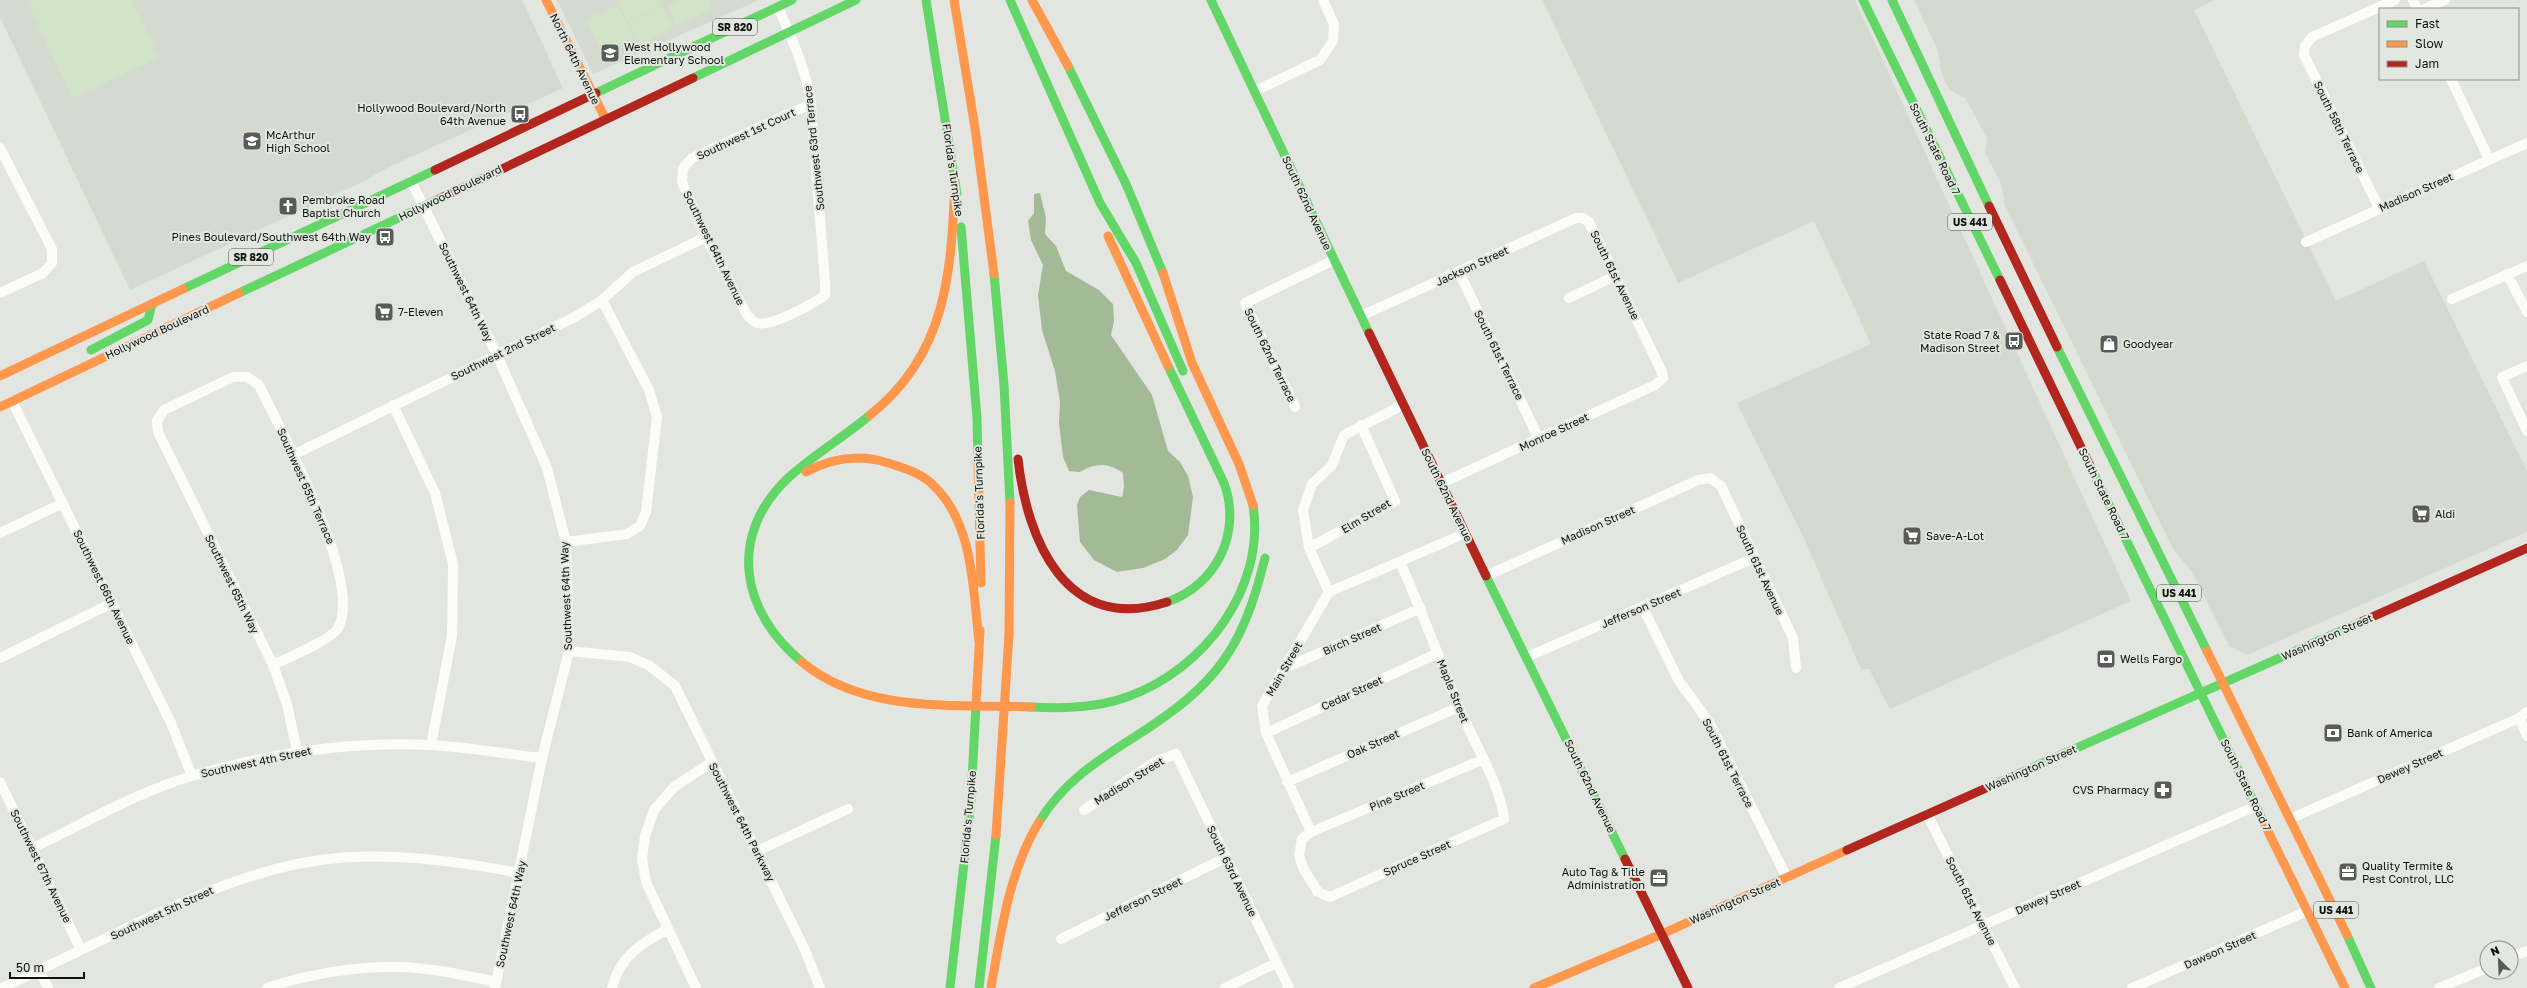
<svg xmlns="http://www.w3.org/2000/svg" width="2527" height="988" font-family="'Golos Text',sans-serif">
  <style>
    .built { fill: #d4dad0 }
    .green { fill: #d1e4c7 }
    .water { fill: #a2ba96 }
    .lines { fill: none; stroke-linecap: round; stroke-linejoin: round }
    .street { stroke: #fbfbfa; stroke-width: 10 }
    .fast { stroke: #63d668; stroke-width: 9 }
    .slow { stroke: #ff974d; stroke-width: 9 }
    .jam { stroke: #b3261e; stroke-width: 9 }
    .labels { text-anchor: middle; stroke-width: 4; stroke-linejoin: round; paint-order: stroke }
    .shield { fill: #e2e7df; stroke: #4e514d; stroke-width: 1 }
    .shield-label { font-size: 10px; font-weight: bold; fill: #0f110e }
    .poi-label { font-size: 11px; fill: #0f110e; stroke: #e2e7df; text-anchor: start }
    .street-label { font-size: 11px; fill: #0f110e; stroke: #e2e7df }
  </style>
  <rect width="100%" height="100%" fill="#e3e5e1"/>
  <path class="built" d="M0,0h522l41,88 -170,77 -33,18 -230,107 -130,-273z
    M557,0h202l-166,74z
    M1542,0h313l276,601 -241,108 -21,-40h-8l-59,-135 -65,-131 134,-59 -57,-123 -136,62z
    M1914,0h301l-21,10 142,291 88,-40 103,210v61l-280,123 -18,-9 -37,-74 -19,-23 -168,-343 -4,-22 -16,-31 2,-15 -22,-40 -16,-8 -7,-15 -4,-24z"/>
  <path class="green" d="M26,0h105l28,57 -86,41z
    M619,0h40l3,5 -35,17 -10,-21z
    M680,0h28l4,9 -35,16 -9,-19z
    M617,5l18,34 -32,15 -17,-34z
    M662,6l11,22 -34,17 -11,-22z"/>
  <path class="water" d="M1040,193l6,25 -1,16 11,12 10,25 33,19 14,14 1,17 -3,14 41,60 16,56 12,11 8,14 5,21 -5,38 -11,15 -12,9 -22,9 -26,4 -23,-12 -14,-18 -3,-37 3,-8 9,-7 33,7 2,-10 -1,-14c-16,-11 -28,-10 -43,-1l-11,-1 -6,-14 -4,-34 1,-21 -5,-31 -13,-41 -4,-35 5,-30 -12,-25 -3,-19 6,-8v-19z"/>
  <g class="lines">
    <path class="street" d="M2413,0l4,9
      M778,7c14,32 28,62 33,97l14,178v13c-10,8 -56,33 -68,28 -3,-1 -7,-5 -10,-8l-41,-78 -24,-55 1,-14 9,-10 119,-54
      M2424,9l21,-9
      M2451,79l38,80
      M1255,91l65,-31 13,-19 1,-17 -11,-24
      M0,148l52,101v14l-9,10 -43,20
      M411,181l86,174 50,113 19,74 3,109 -27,107 -47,230
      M2379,208l-75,-153 1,-9 7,-9 83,-37
      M2306,242l221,-99
      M1459,272l80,167
      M2507,274l20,38
      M1569,298l46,-22
      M2452,299l75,-33
      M1361,316l215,-98h7l6,4 73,150 1,6 -8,7 -213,98
      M2527,366l-25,11 25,54
      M12,401l159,322 21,53
      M393,405l42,88 18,71 -1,72 -21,109
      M1295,407l-50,-104 89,-43
      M293,455l282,-138 27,-17 31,-28 73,-35
      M0,533l63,-30
      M566,542l61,-8 13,-8 6,-14 11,-95 -8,-27 -47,-90
      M1309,548l86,-47 -34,-76
      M1400,562c21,47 39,96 59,145 14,35 41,76 45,112l-174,78 -12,-5 -15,-24 -4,-13 3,-16 9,-7 171,-72
      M1486,576l212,-96 12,-2 11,8 72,152 3,30
      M1329,592l-20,-44 -6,-38 9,-26 20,-19 12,-30 59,-30
      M1643,608l36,73 30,41 78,156
      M569,651l61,6 20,9 25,20 130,264 15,38
      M1527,657l227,-99
      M0,658l112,-55
      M273,665c12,-6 60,-26 65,-37 26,-46 -57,-197 -79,-243l-12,-8h-14l-69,33 -7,11 1,11 115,233 14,39 10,47
      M1283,669l138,-61
      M2519,718l8,18
      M1266,733l172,-80
      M0,782l81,168
      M1287,782l172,-75
      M1084,810l71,-48 21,-8 113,234
      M1927,814l88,174
      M2292,818l227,-100 8,-6
      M1311,832l-45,-99 -4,-27 67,-114 137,-59
      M33,848c52,-25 104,-56 159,-72 78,-23 158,-35 239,-31 37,2 74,9 111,13
      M757,851l91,-42
      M1061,939l164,-81
      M2511,957l16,-6
      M39,970l9,18
      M2,988c43,-21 87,-42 131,-63 60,-28 121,-56 188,-65 66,-9 134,1 199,13
      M267,988c41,-14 89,-22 132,-21 33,1 65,8 97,15
      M612,988c7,-31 30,-45 56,-59
      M696,988l-50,-106 -4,-23 3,-23 9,-26 20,-23 38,-25
      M1225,988l51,-25
      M1839,988l417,-182
      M2132,988l175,-77
      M2439,988l48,-20"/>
    <path class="fast" d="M926,0l31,194
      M1010,0l90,203 36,60 47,108
      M1211,0l158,333
      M1863,0l137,280
      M1892,0l97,206
      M1068,66l58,118 37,89
      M693,78l163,-78
      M596,93l196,-93
      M961,227l16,191 1,43
      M994,274l10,111 6,118
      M183,289l252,-119
      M239,293l202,-95
      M2057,347l150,304
      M91,350l57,-30 4,-16
      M2093,472l171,351
      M1486,576l139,283
      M1167,602c50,-17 75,-70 57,-119l-56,-117
      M802,662c-61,-50 -75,-126 -14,-184 25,-23 56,-41 82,-63
      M1031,707c32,2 65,1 96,-10 77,-27 139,-109 126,-192
      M1993,785l370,-164
      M1039,822c24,-40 58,-61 97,-86 80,-51 106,-85 129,-178
      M2347,935l24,53
      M950,988l21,-188 5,-96
      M979,988l17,-153"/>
    <path class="slow" d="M546,0l59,118
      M954,0l21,128 19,146
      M1032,0l36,66
      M1108,236l60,130
      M1163,273l29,90 47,101 14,41
      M0,376l183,-87
      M0,407l239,-114
      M870,415c77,-61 81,-142 85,-233
      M978,461l3,122
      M806,472c26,-14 54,-18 82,-9 16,5 33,10 45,22 41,38 40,106 46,157
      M2207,651l140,284
      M802,662c62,52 153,42 229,45
      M976,704l4,-74
      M2264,823l81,165
      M996,835l13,-201 1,-131
      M991,988c10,-56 18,-117 48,-166
      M1534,988l128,-54 185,-84"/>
    <path class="jam" d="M435,170l161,-77
      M441,198l252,-120
      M1989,206l68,141
      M2000,280l93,192
      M1369,333l117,243
      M1018,459c9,81 48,176 149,143
      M2363,621l164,-73
      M1847,850l146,-65
      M1625,859l63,129"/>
  </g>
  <defs>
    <g id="school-square" transform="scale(1)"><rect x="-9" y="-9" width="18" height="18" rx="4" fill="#595b58" stroke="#e2e7df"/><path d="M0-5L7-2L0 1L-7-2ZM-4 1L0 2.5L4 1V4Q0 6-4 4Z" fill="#fff"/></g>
    <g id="bus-square" transform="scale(1)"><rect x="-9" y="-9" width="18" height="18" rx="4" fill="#595b58" stroke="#e2e7df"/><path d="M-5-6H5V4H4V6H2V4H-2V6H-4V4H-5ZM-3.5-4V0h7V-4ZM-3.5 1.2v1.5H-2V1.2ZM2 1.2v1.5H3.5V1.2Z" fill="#fff"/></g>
    <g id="church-square" transform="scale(1)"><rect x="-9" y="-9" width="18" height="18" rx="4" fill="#595b58" stroke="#e2e7df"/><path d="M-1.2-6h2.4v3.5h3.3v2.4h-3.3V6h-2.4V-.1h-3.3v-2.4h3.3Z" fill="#fff"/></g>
    <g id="supermarket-square" transform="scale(1)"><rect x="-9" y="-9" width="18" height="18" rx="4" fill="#595b58" stroke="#e2e7df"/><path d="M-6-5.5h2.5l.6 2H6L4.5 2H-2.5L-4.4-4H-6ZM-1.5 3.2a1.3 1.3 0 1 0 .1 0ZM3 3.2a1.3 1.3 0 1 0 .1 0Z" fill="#fff"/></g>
    <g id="shop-square" transform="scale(1)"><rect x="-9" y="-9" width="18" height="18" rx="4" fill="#595b58" stroke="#e2e7df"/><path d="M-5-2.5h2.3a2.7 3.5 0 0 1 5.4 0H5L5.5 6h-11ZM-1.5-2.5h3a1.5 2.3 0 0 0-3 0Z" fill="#fff"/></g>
    <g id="bank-square" transform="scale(1)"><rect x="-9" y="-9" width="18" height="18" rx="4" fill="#595b58" stroke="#e2e7df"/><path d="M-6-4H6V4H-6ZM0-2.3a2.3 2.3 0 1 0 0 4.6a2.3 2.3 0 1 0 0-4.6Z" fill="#fff"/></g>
    <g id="pharmacy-square" transform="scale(1)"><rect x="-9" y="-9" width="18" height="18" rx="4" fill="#595b58" stroke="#e2e7df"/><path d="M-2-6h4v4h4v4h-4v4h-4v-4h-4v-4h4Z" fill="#fff"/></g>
    <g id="office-square" transform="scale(1)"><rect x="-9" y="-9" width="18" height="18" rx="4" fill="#595b58" stroke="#e2e7df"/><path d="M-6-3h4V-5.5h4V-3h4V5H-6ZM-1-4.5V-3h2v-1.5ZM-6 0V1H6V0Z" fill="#fff"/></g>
  </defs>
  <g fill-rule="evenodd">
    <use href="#school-square" x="610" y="53"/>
    <use href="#bus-square" x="520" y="114"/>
    <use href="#school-square" x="252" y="141"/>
    <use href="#church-square" x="288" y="206"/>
    <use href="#bus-square" x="385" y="237"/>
    <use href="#supermarket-square" x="384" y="312"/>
    <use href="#bus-square" x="2014" y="341"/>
    <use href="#shop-square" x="2109" y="344"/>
    <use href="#supermarket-square" x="2421" y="514"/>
    <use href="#supermarket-square" x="1912" y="536"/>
    <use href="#bank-square" x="2106" y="659"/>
    <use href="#bank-square" x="2333" y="733"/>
    <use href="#pharmacy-square" x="2163" y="790"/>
    <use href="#office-square" x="2348" y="872"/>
    <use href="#office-square" x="1659" y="878"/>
  </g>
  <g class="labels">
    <g class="shield">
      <rect x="713" y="19" width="44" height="16" rx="3"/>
      <rect x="1948" y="214" width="44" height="16" rx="3"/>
      <rect x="229" y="249" width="44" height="16" rx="3"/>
      <rect x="2157" y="585" width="44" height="16" rx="3"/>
      <rect x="2314" y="902" width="44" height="16" rx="3"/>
    </g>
    <g class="shield-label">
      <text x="735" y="31">SR 820</text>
      <text x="1970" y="226">US 441</text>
      <text x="251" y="261">SR 820</text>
      <text x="2179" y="597">US 441</text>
      <text x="2336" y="914">US 441</text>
    </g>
    <g class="poi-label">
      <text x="624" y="51">West Hollywood<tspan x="624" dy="13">Elementary School</tspan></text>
      <text x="506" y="112" text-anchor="end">Hollywood Boulevard/North<tspan x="506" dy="13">64th Avenue</tspan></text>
      <text x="266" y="139">McArthur<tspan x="266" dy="13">High School</tspan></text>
      <text x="302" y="204">Pembroke Road<tspan x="302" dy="13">Baptist Church</tspan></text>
      <text x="371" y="241" text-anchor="end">Pines Boulevard/Southwest 64th Way</text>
      <text x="398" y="316">7-Eleven</text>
      <text x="2000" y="339" text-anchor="end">State Road 7 &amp;<tspan x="2000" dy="13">Madison Street</tspan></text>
      <text x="2123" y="348">Goodyear</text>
      <text x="2435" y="518">Aldi</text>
      <text x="1926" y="540">Save-A-Lot</text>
      <text x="2120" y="663">Wells Fargo</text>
      <text x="2347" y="737">Bank of America</text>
      <text x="2149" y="794" text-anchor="end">CVS Pharmacy</text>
      <text x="2362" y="870">Quality Termite &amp;<tspan x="2362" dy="13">Pest Control, LLC</tspan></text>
      <text x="1645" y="876" text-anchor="end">Auto Tag &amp; Title<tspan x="1645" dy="13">Administration</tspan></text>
    </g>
    <g class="street-label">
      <text transform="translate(575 59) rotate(64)" y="4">North 64th Avenue</text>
      <text transform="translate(2339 127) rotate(64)" y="4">South 58th Terrace</text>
      <text transform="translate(746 134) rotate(-25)" y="4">Southwest 1st Court</text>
      <text transform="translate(814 148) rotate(-96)" y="4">Southwest 63rd Terrace</text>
      <text transform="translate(1935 149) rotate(64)" y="4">South State Road 7</text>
      <text transform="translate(953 170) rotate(82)" y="4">Florida's Turnpike</text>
      <text transform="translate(2416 192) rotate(-24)" y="4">Madison Street</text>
      <text transform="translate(450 193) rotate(-26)" y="4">Hollywood Boulevard</text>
      <text transform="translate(1307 203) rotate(65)" y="4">South 62nd Avenue</text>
      <text transform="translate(714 248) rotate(64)" y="4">Southwest 64th Avenue</text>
      <text transform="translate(1472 266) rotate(-25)" y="4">Jackson Street</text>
      <text transform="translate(1615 275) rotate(64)" y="4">South 61st Avenue</text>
      <text transform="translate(466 292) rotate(64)" y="4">Southwest 64th Way</text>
      <text transform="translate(157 332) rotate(-25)" y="4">Hollywood Boulevard</text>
      <text transform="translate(503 352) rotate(-26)" y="4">Southwest 2nd Street</text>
      <text transform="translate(1270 355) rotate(64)" y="4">South 62nd Terrace</text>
      <text transform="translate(1499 355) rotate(64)" y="4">South 61st Terrace</text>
      <text transform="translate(1554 432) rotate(-25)" y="4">Monroe Street</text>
      <text transform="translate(306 486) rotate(66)" y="4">Southwest 65th Terrace</text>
      <text transform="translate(979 493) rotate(-92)" y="4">Florida's Turnpike</text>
      <text transform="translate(2104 494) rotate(64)" y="4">South State Road 7</text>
      <text transform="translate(1447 495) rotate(64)" y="4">South 62nd Avenue</text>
      <text transform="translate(1366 516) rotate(-31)" y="4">Elm Street</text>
      <text transform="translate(1598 525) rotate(-24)" y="4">Madison Street</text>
      <text transform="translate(1760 570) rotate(65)" y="4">South 61st Avenue</text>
      <text transform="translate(232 584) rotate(64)" y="4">Southwest 65th Way</text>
      <text transform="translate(104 587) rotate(64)" y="4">Southwest 66th Avenue</text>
      <text transform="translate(566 596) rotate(-92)" y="4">Southwest 64th Way</text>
      <text transform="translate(1641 608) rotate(-23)" y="4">Jefferson Street</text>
      <text transform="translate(2327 637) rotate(-24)" y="4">Washington Street</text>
      <text transform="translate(1352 639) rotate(-24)" y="4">Birch Street</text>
      <text transform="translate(1284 669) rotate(-60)" y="4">Main Street</text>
      <text transform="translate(1453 691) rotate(68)" y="4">Maple Street</text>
      <text transform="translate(1352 693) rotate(-25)" y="4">Cedar Street</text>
      <text transform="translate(1373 744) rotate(-24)" y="4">Oak Street</text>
      <text transform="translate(256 762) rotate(-12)" y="4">Southwest 4th Street</text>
      <text transform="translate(1728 763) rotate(63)" y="4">South 61st Terrace</text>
      <text transform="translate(2410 766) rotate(-24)" y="4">Dewey Street</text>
      <text transform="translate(2031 768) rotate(-24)" y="4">Washington Street</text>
      <text transform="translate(1129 781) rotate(-32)" y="4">Madison Street</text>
      <text transform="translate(2246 785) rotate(64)" y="4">South State Road 7</text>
      <text transform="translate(1590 786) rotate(64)" y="4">South 62nd Avenue</text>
      <text transform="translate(1397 796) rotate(-23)" y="4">Pine Street</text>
      <text transform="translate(968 817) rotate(-85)" y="4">Florida's Turnpike</text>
      <text transform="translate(742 822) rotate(63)" y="4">Southwest 64th Parkway</text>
      <text transform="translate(1417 858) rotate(-24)" y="4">Spruce Street</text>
      <text transform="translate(41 866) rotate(64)" y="4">Southwest 67th Avenue</text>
      <text transform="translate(1232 871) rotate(64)" y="4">South 63rd Avenue</text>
      <text transform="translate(2048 897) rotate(-24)" y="4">Dewey Street</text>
      <text transform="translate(1143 899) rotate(-26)" y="4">Jefferson Street</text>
      <text transform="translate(1735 901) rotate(-24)" y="4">Washington Street</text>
      <text transform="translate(1971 901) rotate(63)" y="4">South 61st Avenue</text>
      <text transform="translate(162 913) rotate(-25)" y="4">Southwest 5th Street</text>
      <text transform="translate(511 914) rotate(-78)" y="4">Southwest 64th Way</text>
      <text transform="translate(2220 950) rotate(-24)" y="4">Dawson Street</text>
    </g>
  </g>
  <rect x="2379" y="8" width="140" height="72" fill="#e2e7df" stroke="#8e918b"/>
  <rect x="2387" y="21" width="20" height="6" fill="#63d668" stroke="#8e918b"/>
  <text x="2415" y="28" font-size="12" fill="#0f110e">Fast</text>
  <rect x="2387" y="41" width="20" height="6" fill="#ff974d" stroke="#8e918b"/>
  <text x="2415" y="48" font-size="12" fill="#0f110e">Slow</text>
  <rect x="2387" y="61" width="20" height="6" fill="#b3261e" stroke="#8e918b"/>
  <text x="2415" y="68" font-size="12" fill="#0f110e">Jam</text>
  <g transform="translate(2499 960) rotate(336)"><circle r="19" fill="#e2e7df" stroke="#8e918b"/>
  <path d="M0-3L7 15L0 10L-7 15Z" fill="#595b58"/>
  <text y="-6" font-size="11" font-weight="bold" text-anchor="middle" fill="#0f110e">N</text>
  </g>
  <path d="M10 972v6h74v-6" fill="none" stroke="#0f110e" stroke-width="2"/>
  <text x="16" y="972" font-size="12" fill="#0f110e" stroke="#e2e7df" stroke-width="3" paint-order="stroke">50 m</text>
</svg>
